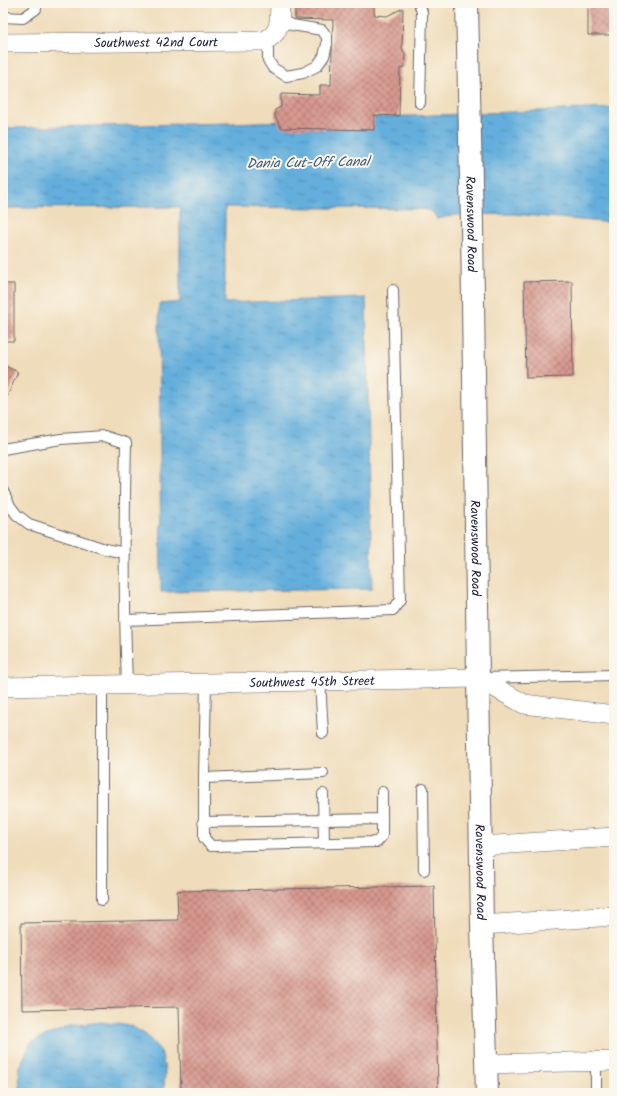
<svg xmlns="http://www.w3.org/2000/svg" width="617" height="1096" font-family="Kalam,sans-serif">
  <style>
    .water { fill: url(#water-ripples); stroke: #42688c }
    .building { fill: url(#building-cross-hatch) }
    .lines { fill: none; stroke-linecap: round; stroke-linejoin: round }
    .service-casing { stroke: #6a6367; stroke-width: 12 }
    .minor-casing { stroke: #6a6367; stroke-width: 20 }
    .tertiary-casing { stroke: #6a6367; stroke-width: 24 }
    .service { stroke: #fff; stroke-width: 10 }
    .minor { stroke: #fff; stroke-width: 19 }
    .tertiary { stroke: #fff; stroke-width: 22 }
    .labels { text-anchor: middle; stroke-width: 4; stroke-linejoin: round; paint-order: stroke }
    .street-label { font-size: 13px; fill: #22223b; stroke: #fbf7ec }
    .water-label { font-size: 14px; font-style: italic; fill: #3c5a7b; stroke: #fbf7ec }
  </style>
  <defs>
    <pattern id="water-ripples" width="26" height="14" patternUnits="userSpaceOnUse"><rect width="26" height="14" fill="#63aedc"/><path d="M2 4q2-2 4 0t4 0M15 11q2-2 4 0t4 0" fill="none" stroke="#518db4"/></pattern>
    <pattern id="building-cross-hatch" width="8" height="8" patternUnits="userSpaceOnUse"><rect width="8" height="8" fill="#d7988e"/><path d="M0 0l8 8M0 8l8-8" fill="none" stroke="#ae7c75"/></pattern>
  </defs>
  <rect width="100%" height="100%" fill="#fbf7ec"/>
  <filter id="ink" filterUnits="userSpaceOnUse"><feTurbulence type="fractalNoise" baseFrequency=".025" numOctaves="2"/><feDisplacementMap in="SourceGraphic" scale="8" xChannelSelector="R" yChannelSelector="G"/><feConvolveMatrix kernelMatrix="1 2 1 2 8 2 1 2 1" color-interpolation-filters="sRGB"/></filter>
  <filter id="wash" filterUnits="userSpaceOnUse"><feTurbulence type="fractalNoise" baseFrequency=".012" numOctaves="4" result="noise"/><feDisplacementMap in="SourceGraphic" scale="16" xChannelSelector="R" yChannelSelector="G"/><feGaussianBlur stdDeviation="0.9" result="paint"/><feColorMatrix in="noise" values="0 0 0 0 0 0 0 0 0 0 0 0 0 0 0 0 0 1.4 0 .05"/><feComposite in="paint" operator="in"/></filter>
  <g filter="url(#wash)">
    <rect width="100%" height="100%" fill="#efdcba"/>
    <path class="water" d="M614,108v115l-101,-9 -58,1 -18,4 -4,-7 -9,-3 -199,-2v96l141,-5 6,291 -211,3 -2,-288 21,-2v-95l-177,1v-80l229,-5z
      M101,1022l30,4 14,8 16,17 4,19 -1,23h-144l-1,-24 12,-27 39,-16z"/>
    <g id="blocks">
      <path class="building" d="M295,3h79v9l1,3 12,1 16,-8 -1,40 3,6 -1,13 -4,2 -1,47 -25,-1v15l-93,-2 -6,-12v-6l6,-3v-13l39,1v-10h11l2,-65 -38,-1z
        M588,3h26v32h-26z
        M572,281l1,96 -47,1 -2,-96z
        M3,284h11v57h-11z
        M3,365l15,7 -11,25 -4,-2z
        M434,886l4,207h-257l-2,-86 -157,3 -1,-87 157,-3 -1,-29z"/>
    </g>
  </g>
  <g filter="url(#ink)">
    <use href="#blocks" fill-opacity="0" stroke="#6a6367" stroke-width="1"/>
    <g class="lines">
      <g class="service-casing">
        <path id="service" d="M419,3l3,9 -2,91
          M3,17l20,1 13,-9v-6
          M264,41l4,9v10l5,8 13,8 17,-3 14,-7 7,-10 3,-12v-7l-5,-7 -30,-5 -5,-2 -8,-6
          M3,449l58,-10 43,-3 22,7c-2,81 -2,161 1,242
          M3,491l7,15 7,9 12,9 76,25 20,4
          M125,620l268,-10 7,-10 -7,-310
          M484,678l130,-3
          M320,681l3,52
          M206,683l-2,95 119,-5
          M102,685v215
          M204,778v60l7,8 166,-4 5,-6v-44
          M423,789l1,81
          M323,794l1,49
          M203,822l179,-3
          M596,1062v31"/>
      </g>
      <g class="minor-casing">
        <g id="minor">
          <path id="s1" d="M3,43l261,-2c18,-8 15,-21 16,-38"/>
          <path id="s2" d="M3,687l475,-9 46,26 90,11"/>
          <path d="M481,846l133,-9"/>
          <path d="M482,925l132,-9"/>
          <path d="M486,1064l128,-3"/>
        </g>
      </g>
      <g class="tertiary-casing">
        <g id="tertiary">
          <path id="s3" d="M467,3l5,222 6,453 4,247 5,168"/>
        </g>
      </g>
      <use href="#service" class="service"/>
      <use href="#minor" class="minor"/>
      <use href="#tertiary" class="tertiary"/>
    </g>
  </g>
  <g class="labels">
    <g class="street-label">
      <text dy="5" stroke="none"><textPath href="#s1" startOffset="153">Southwest 42nd Court</textPath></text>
      <text dy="5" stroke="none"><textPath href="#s3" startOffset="221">Ravenswood Road</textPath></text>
      <text dy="5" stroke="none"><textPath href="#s3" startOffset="545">Ravenswood Road</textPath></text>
      <text dy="5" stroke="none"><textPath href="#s2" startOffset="309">Southwest 45th Street</textPath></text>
      <text dy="5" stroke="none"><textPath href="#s3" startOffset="869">Ravenswood Road</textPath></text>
    </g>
    <g class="water-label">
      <text transform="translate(308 162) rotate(-1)" y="5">Dania Cut-Off Canal</text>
    </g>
  </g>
  <rect width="617" height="1096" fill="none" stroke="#fbf7ec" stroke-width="16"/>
</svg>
